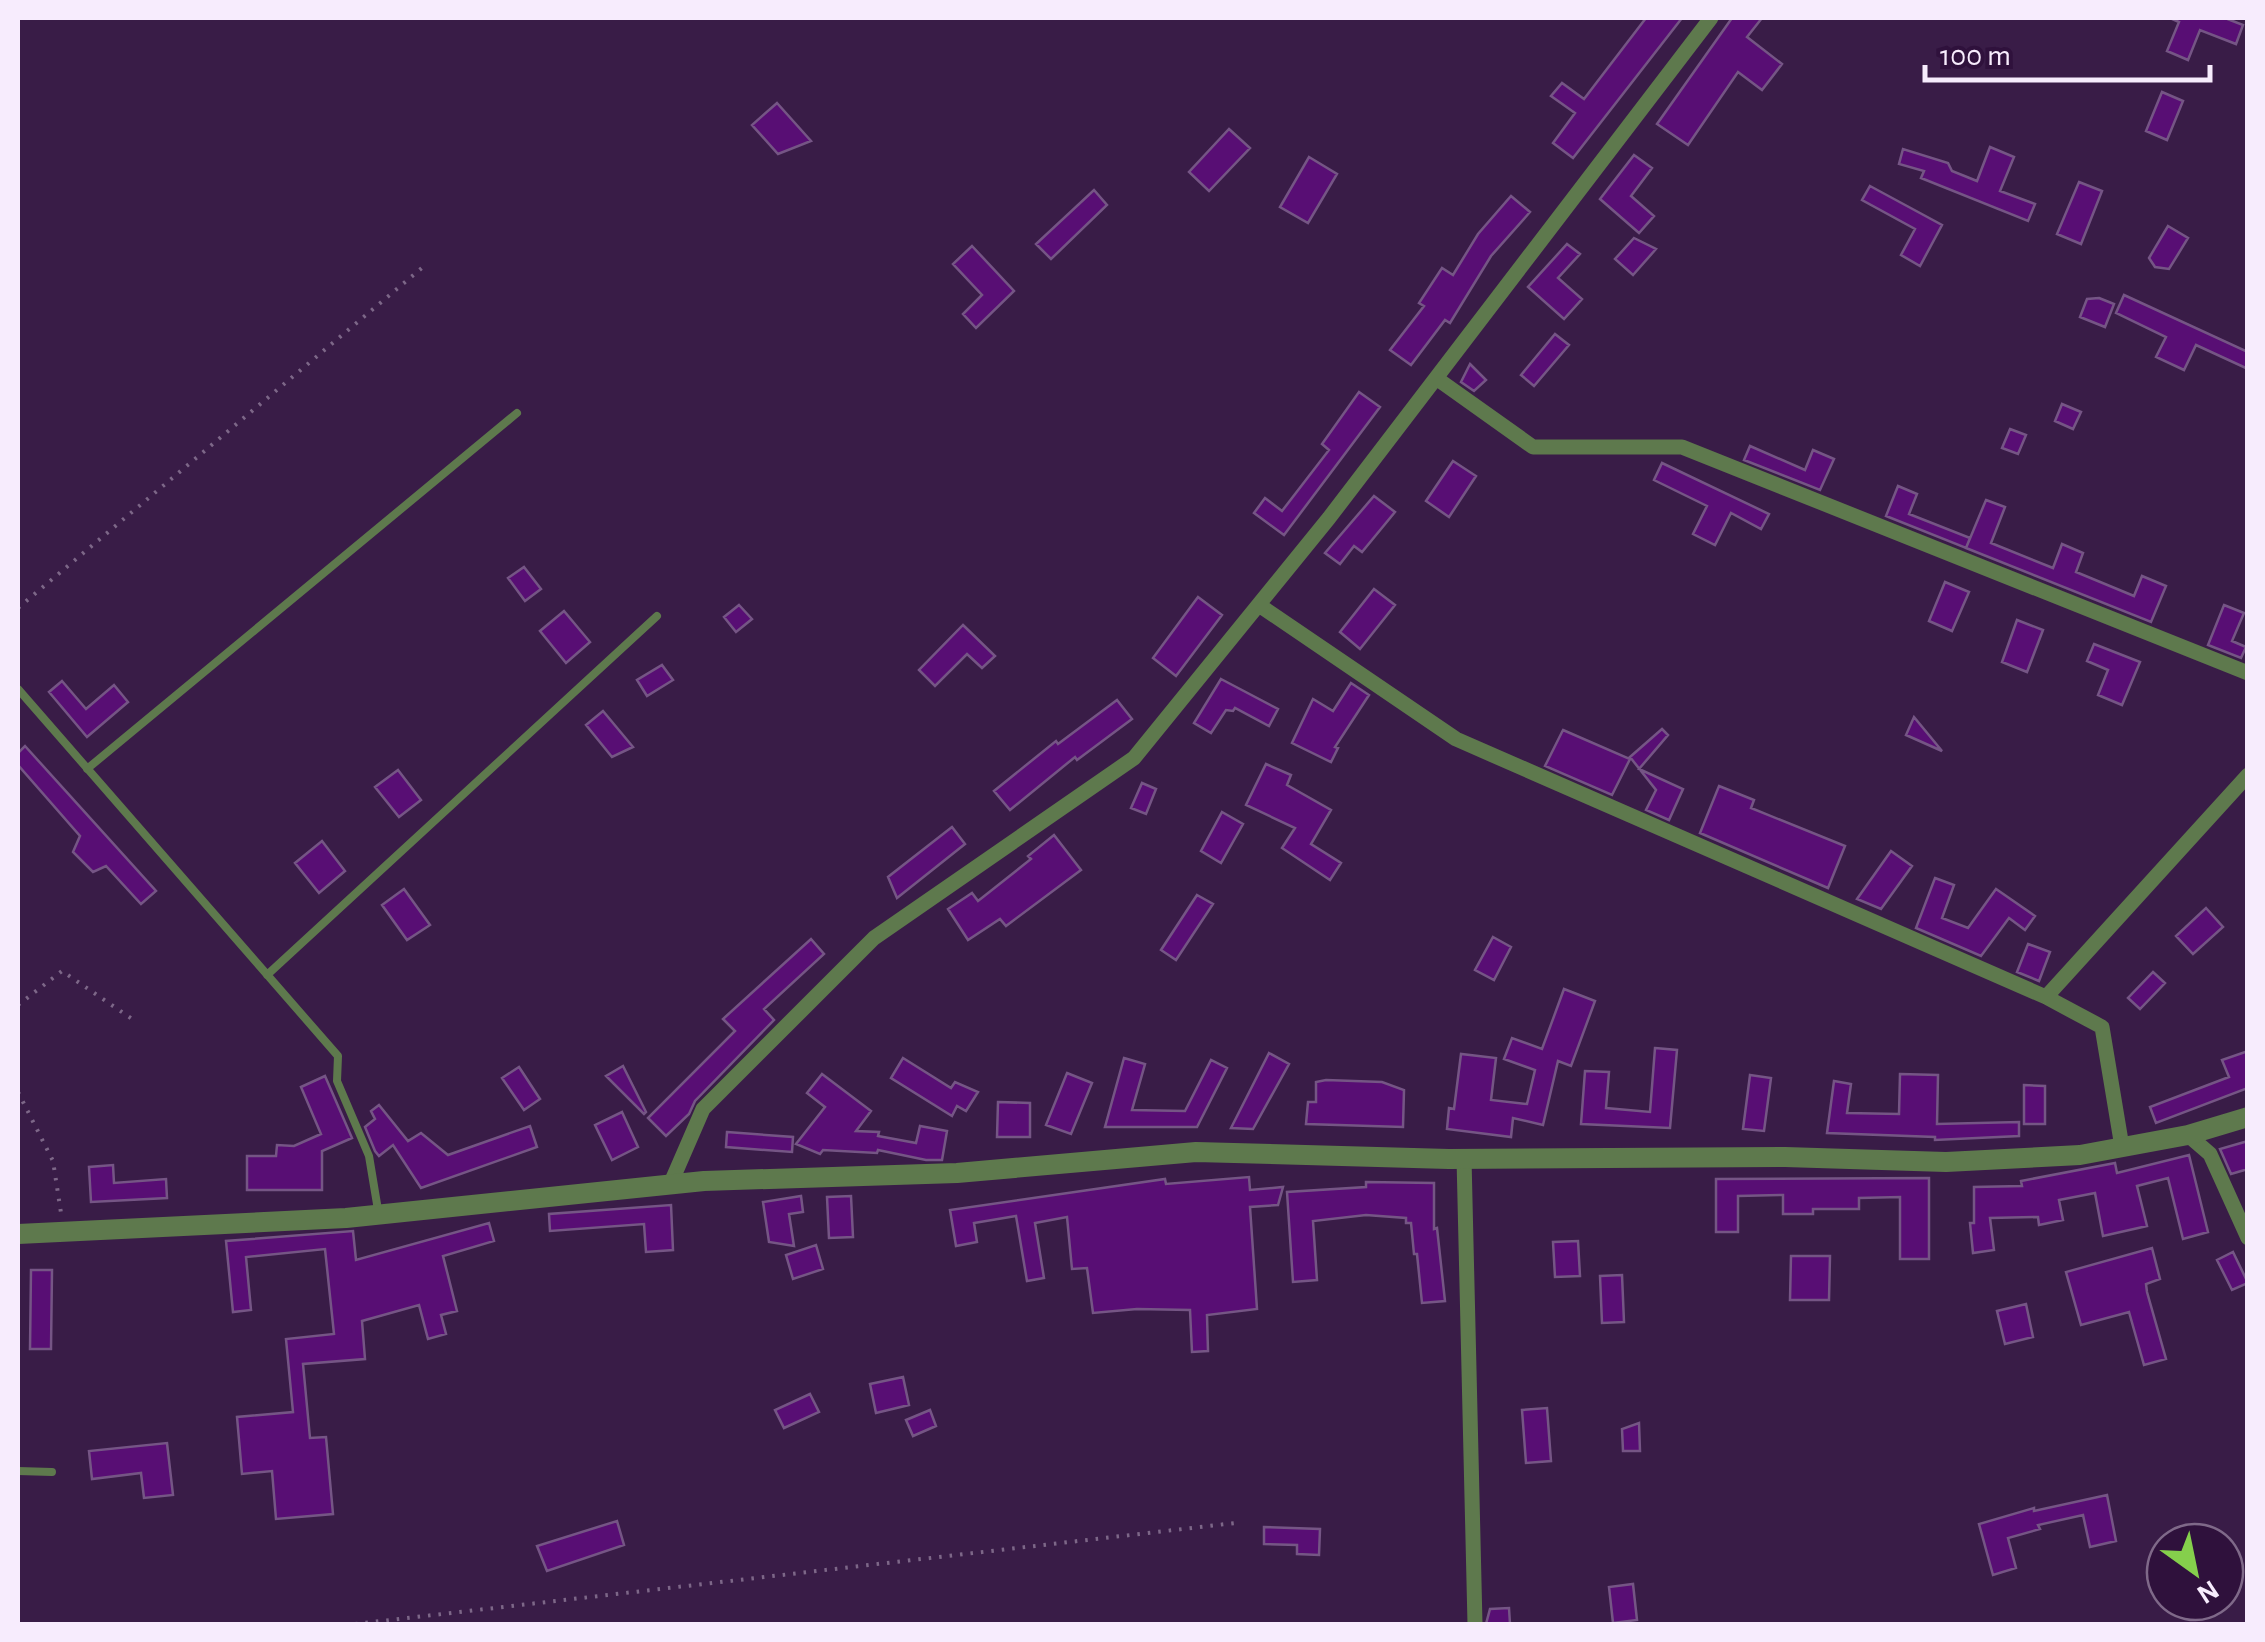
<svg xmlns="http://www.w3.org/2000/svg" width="2265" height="1642" font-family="'Alegreya Sans',sans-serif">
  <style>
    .building { fill: #580e74; stroke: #755585; stroke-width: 2.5 }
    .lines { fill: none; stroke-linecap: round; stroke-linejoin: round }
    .path { stroke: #7d6788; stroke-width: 4; stroke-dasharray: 2.5 8; stroke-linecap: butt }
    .service { stroke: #5e794d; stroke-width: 8 }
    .minor { stroke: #5e794d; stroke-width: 15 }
    .tertiary { stroke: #5e794d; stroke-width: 20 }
  </style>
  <rect width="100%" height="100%" fill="#391c47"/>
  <path class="building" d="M1646,18h36l-109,140 -20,-15 22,-30 -24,-17 11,-13 22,16z
    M1732,18h30l-15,19 35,27 -20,26 -24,-18 -50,73 -31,-21z
    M2170,18h55l18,7 -7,19 -36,-14 -12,30 -21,-9 12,-29z
    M2162,92l21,9 -16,39 -21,-9z
    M777,103l34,38 -33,13 -26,-29z
    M1229,129l21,19 -41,43 -20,-19z
    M1990,147l24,10 -14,34 35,13 -7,17 -107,-43 3,-7 -25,-7 4,-15 45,14 4,8 25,10z
    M1634,155l18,13 -21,28 23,20 -15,17 -39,-34z
    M1309,157l28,17 -29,49 -28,-16z
    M2079,182l23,9 -21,53 -24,-10z
    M1870,186l72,39 -22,41 -19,-11 14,-26 -53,-29z
    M1094,190l13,15 -56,54 -15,-15z
    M1511,196l19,16 -39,44 -41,67 -5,-3 -34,45 -21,-15 34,-44 -5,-3 23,-35 11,7 25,-41z
    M2168,226l20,12 -19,31 -14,-2 -6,-9z
    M1634,238l22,11 -23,26 -18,-16z
    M1567,244l13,10 -22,24 24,21 -18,20 -36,-32z
    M972,246l42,45 -38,37 -13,-14 19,-19 -29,-31z
    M2124,295l124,57v17l-52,-24 -12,25 -28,-13 10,-20 -50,-24z
    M2099,298l15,6 -9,23 -25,-10 7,-18z
    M1555,334l14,11 -35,41 -13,-11z
    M1470,364l16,16 -12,11 -13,-9z
    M1359,392l21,15 -96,128 -30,-22 11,-15 17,13 47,-61 -7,-6z
    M2062,404l19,8 -8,17 -18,-8z
    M2010,429l16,6 -8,19 -16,-6z
    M1750,446l55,24 8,-20 21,9 -14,31 -76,-30z
    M1453,461l23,15 -27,41 -23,-16z
    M1662,463l107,51 -8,15 -30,-16 -16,32 -22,-11 14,-28 -53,-26z
    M1898,486l19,8 -8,20 61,24 -4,10 -80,-32z
    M1374,496l21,16 -33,40 -8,-6 -14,18 -15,-11z
    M1986,500l19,7 -14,36 62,25 9,-24 21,9 -7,19 58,24 8,-20 24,10 -15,36 -185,-74z
    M524,567l17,22 -16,12 -17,-23z
    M1945,582l24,10 -17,39 -23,-10z
    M1374,589l21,16 -35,44 -20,-17z
    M1198,597l24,18 -46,61 -23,-18z
    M739,605l13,14 -16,13 -12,-15z
    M2224,605l20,8 -12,28 14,6 -5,11 -33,-13z
    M564,611l26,31 -24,21 -26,-32z
    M2017,620l26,10 -16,42 -25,-10z
    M963,625l32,31 -13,12 -15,-14 -32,32 -16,-16z
    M2094,644l46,18 -18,43 -24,-10 10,-25 -21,-9z
    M662,665l11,15 -26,16 -10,-16z
    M1221,679l57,30 -9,17 -34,-18 -2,3 -7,-1 -15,23 -17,-10z
    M62,681l24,28 28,-24 14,17 -41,35 -38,-45z
    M1351,683l18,12 -34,52 3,1 -7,14 -39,-19 21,-44 20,12z
    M1117,700l15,19 -55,41 -2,-3 -65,53 -16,-19 62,-50 2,3z
    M603,711l30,36 -21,10 -26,-32z
    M1914,717l28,34 -36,-16z
    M1662,729l6,6 -29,34 44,20 -14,31 -23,-10 10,-20 -26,-33z
    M1563,730l67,29 -18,36 -67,-29z
    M25,746l131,145 -15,13 -35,-38 -13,6 -20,-20 7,-16 -62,-71v-12z
    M1266,764l25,11 -4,10 44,25 -20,34 30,19 -11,17 -48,-32 13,-20 -49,-23z
    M398,770l23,30 -22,17 -24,-30z
    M1142,783l14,6 -10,25 -15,-6z
    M1719,786l35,14 -3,8 94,38 -17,42 -128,-55z
    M1222,812l21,12 -22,39 -20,-12z
    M952,827l13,17 -68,54 -9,-21z
    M1054,835l27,35 -75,56 -6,-7 -32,21 -20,-31 24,-16 6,8 53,-42 -3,-3z
    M322,841l23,30 -26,22 -24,-30z
    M1891,851l21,15 -31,43 -24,-10z
    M1935,878l19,7 -12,33 26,10 28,-39 39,27 -10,14 -16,-12 -28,38 -65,-28z
    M404,889l26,36 -23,15 -25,-35z
    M1197,895l16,9 -37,56 -15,-10z
    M2206,908l17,19 -30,27 -17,-18z
    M1493,937l18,10 -17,33 -19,-10z
    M811,939l13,15 -60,55 10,11 -79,81 -6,13 -23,22 -18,-18 87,-87 -12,-12z
    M2028,944l22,8 -11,29 -22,-9z
    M2153,972l12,11 -25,26 -12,-11z
    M1564,989l31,12 -24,65 -13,-5 -15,64 -30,-7 -2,19 -64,-8 2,-21 5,1 7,-55 35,4 -5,42 36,4 8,-34 -31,-11 8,-21 30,11z
    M1655,1048l22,2 -7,78 -89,-4 4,-53 24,1 -3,36 44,4z
    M2248,1051v37l-92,35 -6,-16 79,-30 -7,-17z
    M1269,1053l20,11 -36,65 -22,-1z
    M903,1058l48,30 4,-6 23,10 -12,19 -9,-5 -5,10 -61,-38z
    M1124,1058l21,6 -13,46 53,1 26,-51 16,8 -30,59h-92z
    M623,1066l23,46 -2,2 -38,-38z
    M519,1067l21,32 -16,11 -22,-32z
    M1067,1073l25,10 -21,51 -25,-9z
    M822,1074l49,37 -15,20 23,1 -1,4 38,7 4,-17 27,5 -5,29h-16l-48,-10 -1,3 -54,-3 -3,4 -24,-10 29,-37 -18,-14z
    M1900,1074l38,1 -1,49 82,-2v14l-84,4v-3l-108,-4 7,-52 17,3 -4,29 52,1z
    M1750,1075l21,3 -7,53 -21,-2z
    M325,1076l27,62 -30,13v39h-75v-34h29l1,-11 17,1 27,-12 -20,-47z
    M1326,1080l56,2 22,8 -1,37 -97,-3 2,-22h8v-20z
    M2024,1085l21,1v38h-21z
    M998,1102l32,1v34h-33z
    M379,1105l29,36 13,-8 27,22 82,-29 7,21 -116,41 -28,-43 -14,11 -4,-5 -10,-24 10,-8 -4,-8z
    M622,1112l16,35 -26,13 -17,-35z
    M727,1132l66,5 -1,15 -66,-5z
    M2248,1141v28l-17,5 -11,-25z
    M2189,1155l19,77 -25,7 -15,-61 -31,8 10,40 -44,10 -8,-43 -36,7 4,20 -24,5 -1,-8 -48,1 4,32 -21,3 -3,-30h4v-36l48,-1 -1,-5 94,-18 2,10z
    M113,1165l1,18 52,-4 1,19 -76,4 -2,-35z
    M1249,1177l1,13 33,-3 -5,18 -28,2 7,102 -50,6 1,36 -16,1 -2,-42 -53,-1 -44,4 -6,-45 -15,1 -5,-52 -32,6 9,55 -17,3 -11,-65 -42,7 3,19 -21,4 -6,-36 215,-31 1,5z
    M1929,1178v81h-29v-62l-41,1v11h-46v5h-30v-19l-45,1v36h-22v-53z
    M1366,1182l68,1v46l3,-1 8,73 -23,2 -5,-49h-3l-3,-31h-5v-5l-40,-3 -53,6 4,59 -24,2 -6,-90 79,-5z
    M801,1196l2,16 -14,2 5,32 -25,-4 -6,-40z
    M851,1196l2,41 -24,1 -2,-41z
    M671,1205l2,45 -27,2 -2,-28 -94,7 -1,-17z
    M489,1223l5,18 -51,15 14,55 -16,4 5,19 -18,5 -9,-34 -57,16 3,38 -62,5 7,74 16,-1 7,77 -57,5 -4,-48 -30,3 -5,-57 56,-5 -7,-73 48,-5 -9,-85 -79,8 5,53 -18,2 -7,-71 127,-10 3,29z
    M1578,1241l2,35 -25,1 -2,-35z
    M816,1245l7,24 -30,10 -7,-24z
    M2152,1248l8,31 -14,5 1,8 19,67 -22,6 -15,-53 -48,13 -15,-53z
    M2233,1252l15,31 -16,7 -15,-30z
    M1791,1256h39l-1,44h-39z
    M31,1270h21l-1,79h-21z
    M1622,1275l2,47 -22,1 -2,-47z
    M2026,1304l7,33 -28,7 -8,-33z
    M903,1377l6,28 -33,8 -6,-29z
    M810,1394l9,18 -35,16 -9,-18z
    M1547,1408l4,53 -25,2 -4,-53z
    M930,1410l6,16 -23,10 -7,-16z
    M1639,1423l1,28h-17l-1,-22z
    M167,1443l6,52 -29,3 -3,-25 -49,6 -3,-28z
    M2107,1495l9,46 -26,6 -7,-32 -45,10 2,4 -32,9 8,30 -23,7 -14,-51 55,-16v3z
    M617,1521l7,24 -77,26 -10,-25z
    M1264,1527l56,2 -1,26 -22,-1v-9l-33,-1z
    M1633,1584l4,36 -24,3 -4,-36z
    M1509,1608l1,16h-24l4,-15z"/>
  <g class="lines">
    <path class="path" d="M18,608l405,-341
      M18,1005l44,-34 73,50
      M18,1092l35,69 8,52
      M355,1624l880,-101"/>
    <path class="service" d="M18,689l320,367 -1,25 32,75 9,54
      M87,769l430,-356
      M267,975l390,-359
      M18,1471l34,1"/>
    <path class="minor" d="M1436,378l97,69h149l566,226
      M1259,605l197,134 590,258 56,30 20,120
      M2046,997l202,-222
      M2188,1135l22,19 38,84
      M1464,1158l11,466
      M670,1185l33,-76 171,-171 260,-180 195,-240 382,-500"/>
    <path class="tertiary" d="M18,1234l328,-16 358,-37 253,-8 239,-21 253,7 336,-2 161,5 134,-7 108,-20 60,-18"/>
  </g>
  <rect width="2265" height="1642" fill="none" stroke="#f7ecfd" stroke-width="40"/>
  <g transform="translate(2195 1572) rotate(147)"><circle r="48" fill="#2f113c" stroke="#7f6989" stroke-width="2.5"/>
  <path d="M0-8L18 38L0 25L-18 38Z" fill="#85cf4c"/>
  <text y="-15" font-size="28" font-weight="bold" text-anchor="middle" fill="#f7ecfd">N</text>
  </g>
  <path d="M1925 65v15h285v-15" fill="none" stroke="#f7ecfd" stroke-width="5"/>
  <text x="1940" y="65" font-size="30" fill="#f7ecfd" stroke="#2f113c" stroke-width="8" paint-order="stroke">100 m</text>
</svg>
